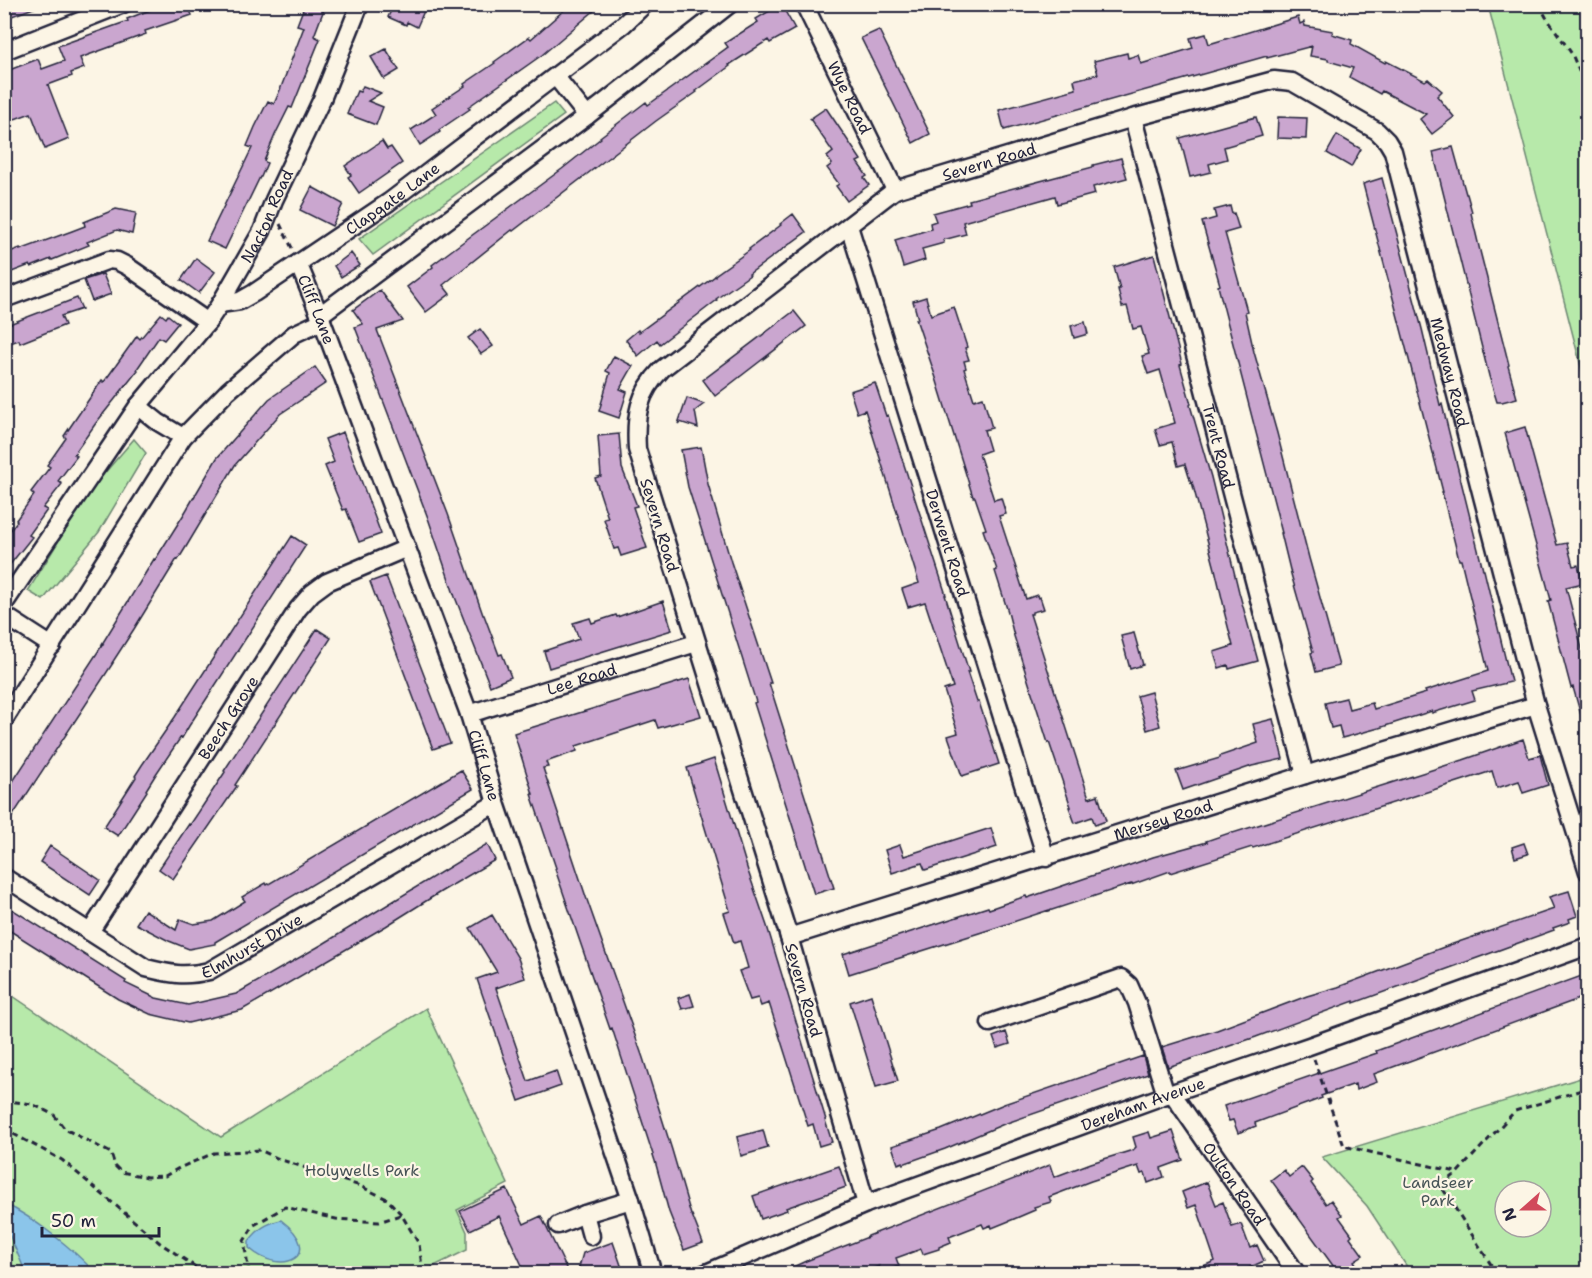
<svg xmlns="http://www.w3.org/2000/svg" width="1592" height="1278" font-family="'Shantell Sans',sans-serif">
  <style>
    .green { fill: #b7e9aa; stroke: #6c8672; stroke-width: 1.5; fill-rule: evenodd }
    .water { fill: #8bc5ea; stroke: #6184a4; stroke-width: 1.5 }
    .building { fill: #caa6cf; stroke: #22223b; stroke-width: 1.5 }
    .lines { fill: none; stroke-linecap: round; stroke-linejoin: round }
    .minor-casing { stroke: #22223b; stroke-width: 21 }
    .path { stroke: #22223b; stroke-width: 3; stroke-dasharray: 6 4.5; stroke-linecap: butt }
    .minor { stroke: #fcf5e5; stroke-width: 16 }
    .labels { text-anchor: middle; stroke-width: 4.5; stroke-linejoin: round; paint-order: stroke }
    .street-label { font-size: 16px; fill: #22223b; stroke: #fcf5e5 }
    .park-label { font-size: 16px; fill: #475457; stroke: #fcf5e5 }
  </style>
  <rect width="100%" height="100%" fill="#fcf5e5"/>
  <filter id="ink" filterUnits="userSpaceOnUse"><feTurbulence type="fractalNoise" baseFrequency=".0167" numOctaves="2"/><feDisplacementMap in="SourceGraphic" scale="12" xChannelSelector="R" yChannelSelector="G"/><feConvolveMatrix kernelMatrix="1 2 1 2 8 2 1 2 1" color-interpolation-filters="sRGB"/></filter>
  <g filter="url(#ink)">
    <path class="green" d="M1488,5h99v385z
      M554,103l10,12 -191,140 -14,-16z
      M134,439l12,14 -47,79 -56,68 -15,-9 62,-101z
      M4,990l217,147 205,-129 82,176 -51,26 10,22v18l-35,17 3,6h-430z
      M1587,1076v197h-176l-44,-67 -45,-49zM1505,1191h36v36h-36z"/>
    <path class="water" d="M5,1204c28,13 70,46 90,69h-69l-21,-48z
      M281,1220c46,35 1,58 -32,28v-7c10,-13 17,-17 32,-21z"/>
    <path class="building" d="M4,4h35v2l-35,13z
      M165,4h22l5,11 -47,16 1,3 -66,24 4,10 -13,5 1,3 -24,9 21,54 -24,10 -14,-36 -27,10v-51l34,-13 4,10 22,-8 -6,-15 70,-25 -1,-2z
      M305,4h21l-12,32 6,3 -28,69 -3,-1 -14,28 -11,26 3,2 -6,14h-1l-35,72 -18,-8 45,-93 -5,-2 8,-19 13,-26 6,3 6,-14 24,-63 -7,-2z
      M394,4h33l-10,23 -10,-5 -1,3 -18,-8z
      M571,4h31l-60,51 -74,52 2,2 -31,21 1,2 -20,13 -9,-15 25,-16 -4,-6 33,-22 -1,-2 31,-21 -1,-1 35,-25 2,2z
      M781,4l14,25 -25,14 -2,-3 -39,25 1,1 -34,25 1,1 -41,29 -143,110 -1,-1 -69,55 7,9 -24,18 -19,-25 26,-20 -1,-2 20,-15 110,-81 39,-31 -1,-1 46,-35 2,3 80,-58 -3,-4 33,-21 -2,-3z
      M1298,17l2,7 4,-2 1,4 28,5 -1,3 20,6 -1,4 34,19 1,-2 39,20 3,-2 14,12 -5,5 17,21 -22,17 -12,-15 6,-5 -44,-23 -2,3 -31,-17 4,-9 -25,-7v-2l-18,-3 2,-10 -45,12v-2l-263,74 -5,-20 77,-21 -2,-9 24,-6 -4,-13 33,-8 1,5 10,-3 3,9 52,-16 -3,-10 16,-4 3,10z
      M879,30l51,104 -17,9 -52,-105z
      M386,49l13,21 -15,9 -13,-22z
      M363,86l18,7 -13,8 15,6 -7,18 -29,-11 10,-23 3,1z
      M826,108l35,52 -4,2 10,14 -3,2 5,7 -22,16 -11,-15 3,-2 -12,-16 5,-4 -5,-7 6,-5 -23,-33z
      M1256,117l6,19 -38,11 3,12 -18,5 2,8 -21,5 -10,-39z
      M1278,117l29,1 -1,21 -29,-1z
      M1337,135l24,14 -10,18 -24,-14z
      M382,141l5,8 4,-2 11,16 -43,30 -11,-16 3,-2 -6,-9z
      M1453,147l13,47h1l5,18 -1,1 9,38 29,114 -1,1 9,32 -15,4h-5l-8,-26 -56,-224z
      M1121,158l6,20 -34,9 2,7 -15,4 -23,6 -2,-8 -92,26 3,12 -23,6 1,3 -22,6 3,11 -22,7 -8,-27 36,-11 -1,-6 6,-2 -3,-8 37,-10 -1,-3 124,-33v-2z
      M1382,178l40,151 18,76 2,-1 17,69 24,97h1l27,112 -39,9 3,9 -43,13v-2l-53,17 -37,10 -3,-12 -8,2 -6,-25 21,-5 3,11 23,-6 2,6 52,-16 -1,-2 63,-20 -27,-111h-2l-17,-68h1l-37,-144 -43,-164z
      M312,187l31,17 -11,22 -32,-16z
      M1230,206l2,8 2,-1 5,16 -14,4 22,78 -2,1 9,40 23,81 32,125 30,108 -23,6 -5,-19 2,-1 -22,-78 -10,-41h1l-64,-247 2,-1 -18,-63 14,-4 -2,-8z
      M116,209l20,4 -4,21 -15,-4 -30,12 2,3 -37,15 -1,-1 -20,8 -1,-2 -26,10v-21l16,-6v2l52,-19 13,-5 -1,-4z
      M793,214l13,18 -57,42 1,1 -34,24 1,1 -57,44 -3,-4 -19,16 -12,-16 12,-10 1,2 76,-56v-1l35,-25 -1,-1 32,-24 -1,-1z
      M351,253l9,12 -19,12 -7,-11z
      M1154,255l28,109 -2,1 11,39 -1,1 21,72 28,115 19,69 -29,8 -1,-4 -9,3 -5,-16 19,-6 -9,-35h1l-10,-42 -23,-87 -1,1 -6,-19 -7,2 -6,-24 -12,3 -5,-16 20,-6 -15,-53 -12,4 -6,-18 7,-2 -8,-27 -8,2 -6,-23 -5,1 -4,-18h2l-6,-22z
      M196,258l19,14 -16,21 -18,-13z
      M103,274l8,20 -19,7 -8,-21z
      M380,290l23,31 -26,9 71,184 35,101h1l15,40 3,-1 9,23 -21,9 -35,-89 -27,-79 -73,-191 8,-3 -10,-14z
      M926,297l5,18 23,-8 13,40 -2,1 4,12 -5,1 2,7 -2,1 10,31 9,-3 9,31 -8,2 6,20 -11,4 15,46 7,-2 5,16 -7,2 27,83 11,-4 1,3 2,-1 4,12 -12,3v2h-2l59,184 9,-3 8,26 -11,4 -3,-8 -17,6 -6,-16h2l-22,-65 -1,1 -34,-107 -6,-24 -13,-41 2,-1 -14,-40 3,-1 -11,-32h-2l-37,-119 -20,-59h2l-5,-18z
      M77,298l5,11 -21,7 4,9 -45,18 -1,-3 -15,5v-19z
      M794,311l12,15 -91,70 -12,-16z
      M161,314l5,4 2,-3 10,8 -14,17 -5,-3 -22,32 1,1 -42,53 -22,31 3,2 -19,25 4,3 -19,24 4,2 -18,25 3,2 -28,35v-33l13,-18 -1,-1 18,-25 -3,-3 19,-25 -3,-2 19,-27 -2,-2 38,-56 2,2 33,-46 3,3z
      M1085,322l3,12 -14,4 -3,-12z
      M480,329l13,17 -12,8 -13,-16z
      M614,356l19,10 -13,23 7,3 -8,26 -20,-7 11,-38 -4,-2z
      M315,367l11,16 -46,31 -45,51 -49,82 -8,13 -1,-1 -43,70 -22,34h1l-109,166v-34l99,-151h-1l52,-85 1,1 29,-46 33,-56 52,-59z
      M875,383l11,33 2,-1 58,180h-1l24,77h-2l10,30h2l20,62 -37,12 -14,-40 10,-3 -14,-43 9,-3 -28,-85 -17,5 -6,-18 17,-6 -54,-173 -8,3 -7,-22z
      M687,398l17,6 -9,7 3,17 -18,-6 -2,2z
      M1525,427l32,118 10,-2 6,23 5,-1 5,18 -17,4 21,81v57l-3,1 -11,-39 -2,1 -23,-87 3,-1 -46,-167z
      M343,432l38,102 -22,8 -13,-33 -3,1 -18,-44 9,-4 -9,-23z
      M619,434l3,34 15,38 -4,1 14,41 -26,8 -3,-8 -4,1 -10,-30 4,-1 -13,-40 6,-2 -3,-40z
      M701,447l7,37 23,78 40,121h-2l65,205 -20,6 -60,-191 2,-1 -68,-215 -7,-37z
      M292,536l14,9 -117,181 -7,12 -1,-1 -25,37 -10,16 1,1 -29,45 -14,-9 32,-50 -1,-1 7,-11 33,-48z
      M386,576l64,167 -17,6 -63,-167z
      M663,601l9,29 -123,38 -5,-17 35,-12 -6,-16 17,-5 2,5 24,-8 1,2z
      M317,629l14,9 -96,147 2,1 -64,93 -14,-10 30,-45 1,1 10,-15 25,-38 -1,-1z
      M1134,633l9,32 -13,4 -9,-33z
      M689,679l12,37 -43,12 -3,-8 -79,26 1,5 -31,11 2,5 -5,1 43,129 57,161 29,92 19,65h1l11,28 -19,7 -15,-38 -14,-51 -43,-133 -2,1 -55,-160 1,-1 -25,-74h2l-19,-61z
      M1151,692l9,34 -13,4 -10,-34z
      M1273,719l10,40 -31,7 -69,24 -7,-19 44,-13v-2l38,-13 -5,-19z
      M1523,739l6,19 11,-3 8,30 -25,8 -4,-12 -22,7 -5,-17 -239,77 -1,-1 -82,26v-2l-39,14v-1l-82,27v-1l-54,18 -146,46 -6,-20 145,-47 1,2 37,-13 1,2 85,-29 1,2 40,-14 54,-15 -1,-1 26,-9 1,1 230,-73z
      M714,759l34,112 19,55 59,194h-1l7,22 -13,4 -6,-22 -5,2 -39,-123 -8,3 -3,-8 -8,2 -11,-29 9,-3 -8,-27 -6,2 -10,-30 6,-2 -43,-143z
      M461,770l12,19 -258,153v2l-26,5 -20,-8 -33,-17 9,-14 31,20 4,-11 14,5 19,-3 32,-20 -3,-4 24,-14 1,2z
      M991,828l6,19 -72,23 -3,-7 -30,10 -7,-23 15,-5 4,11z
      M1524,843l4,11 -13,4 -3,-11z
      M487,844l8,16 -53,31 -56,35 -144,84 -54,13 -38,-9 -32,-15 -114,-72v-23l122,77 -1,2 31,15 32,7 48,-11 87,-50z
      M50,846l50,34 -10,15 -50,-33z
      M1569,891l8,25 -8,3 1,3 -17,6 1,2 -200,73v-2l-98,36 -88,30 -6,-20 55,-17 90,-34 31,-9 106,-40 110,-38 -5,-12z
      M492,915l26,43 7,20 -29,10 32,93 28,-10 5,15 -42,15 -42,-122 20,-7 -27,-44z
      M1587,974v22l-213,78 3,8 -21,8 -1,-6 -34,12 1,2 -67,25 1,3 -18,7 -5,-13 -4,1 -5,-15 153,-53 -1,-2z
      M690,994l4,12 -12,3 -4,-11z
      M871,995l27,86 -22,6 -26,-85z
      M1006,1032l4,12 -13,4 -4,-11z
      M1143,1056l5,18 -144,50 -59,25 -42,15v-2l-5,2 -6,-18 49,-16 63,-26z
      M763,1130l5,18 -27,8 -4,-19z
      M1173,1131l10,29 -22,8 3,9 -16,6 -3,-10 -4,1 -3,-8 -47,15 -42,16 2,5 -17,5 1,3 -21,9 -22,9 -1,-3 -7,3 -2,-4 -33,13 2,5 -12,5v2l-16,5 -2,-5 -25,9 3,8 -17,6 -3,-6 -21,8h-80l28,-13 62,-24v-1l182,-71 4,12 37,-14 42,-13 3,-3 -3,-10 16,-5 2,6z
      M839,1166l7,21 -60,21 1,2 -26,9 -8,-23z
      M1302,1167l11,14 -2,2 15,21 5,-4 11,15 -3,2 13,18 -2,2 13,18 -9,6 9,13h-24l-68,-94 13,-10 5,7z
      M1207,1182l9,23 7,-3 9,25 9,-3 9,24 7,-3 7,16 -29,13h-50l30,-13 -19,-56 -8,3 -6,-16z
      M507,1189l17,35 17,-8 28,58h-43l-27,-58 -29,14 -10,-19z
      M613,1242l11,32h-47l6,-21z"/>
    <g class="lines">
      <g class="minor-casing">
        <g id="minor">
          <path id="s1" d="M804,4l91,186"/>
          <path d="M4,51l119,-47"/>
          <path d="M556,77l31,39"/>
          <path id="s2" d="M1133,118l172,657"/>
          <path id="s3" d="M849,226l197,632"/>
          <path id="s4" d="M298,263l24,58 147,393 27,89 135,397 22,74"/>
          <path d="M4,299l105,-39 8,1 10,5 81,56"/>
          <path id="s5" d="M220,304l20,-3 14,-8 135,-91 235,-178 21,-20"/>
          <path d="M320,315l267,-199 143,-112"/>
          <path d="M138,406l20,16 25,15"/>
          <path id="s6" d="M4,604l134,-198 70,-84 12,-18 42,-73 12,-31 48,-101 38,-95"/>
          <path d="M4,615l48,31"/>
          <path id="s7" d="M469,714l227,-71"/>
          <path d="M4,720l179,-283 45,-46 66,-57 28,-13"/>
          <path id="s8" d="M4,877l142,91c24,6 38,9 63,3l287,-168"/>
          <path id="s9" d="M90,932l208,-323 14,-16 15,-11 80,-34"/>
          <path id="s10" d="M789,937l516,-162 231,-70"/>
          <path d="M990,1023l131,-45 8,7 8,18 29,92"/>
          <path id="s11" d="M1172,1093l125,181"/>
          <path id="s12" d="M866,1204l-77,-267 -152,-488c-2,-34 1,-55 25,-80l233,-179 238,-72 141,-38 18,2 85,49 10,10 6,10 143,554 52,167"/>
          <path d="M585,1214l6,22"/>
          <path d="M558,1225l27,-11 46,-14"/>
          <path id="s13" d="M704,1274l162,-70 300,-109 143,-49 279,-100"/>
        </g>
      </g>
      <path class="path" d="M1539,4l7,13 26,37 16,39
        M280,224l12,24
        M1314,1059l30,87 112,26
        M4,1099l4,2 24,3 22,11 11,14 46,24 4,13 6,6 26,5 18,-1 14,-8 35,-15 46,-3 19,9 81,27 27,13 14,15 18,30 4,30
        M4,1129l58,31 98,83 46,31
        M249,1274l-5,-33 10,-16 31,-18 51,12 43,3 21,-7
        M1497,1274l-56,-88 16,-13 58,-62 73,-23"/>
      <use href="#minor" class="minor"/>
    </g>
  </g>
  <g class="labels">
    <g class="street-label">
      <text dy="6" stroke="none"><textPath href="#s1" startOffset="104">Wye Road</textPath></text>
      <text dy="6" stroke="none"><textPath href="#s12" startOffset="1268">Severn Road</textPath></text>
      <text dy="6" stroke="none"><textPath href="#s5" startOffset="204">Clapgate Lane</textPath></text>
      <text dy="6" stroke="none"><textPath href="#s6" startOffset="470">Nacton Road</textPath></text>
      <text dy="6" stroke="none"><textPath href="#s4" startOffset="50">Cliff Lane</textPath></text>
      <text dy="6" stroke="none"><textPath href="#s12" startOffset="1935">Medway Road</textPath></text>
      <text dy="6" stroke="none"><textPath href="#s2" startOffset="339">Trent Road</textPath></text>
      <text transform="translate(660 525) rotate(73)" y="6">Severn Road</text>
      <text dy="6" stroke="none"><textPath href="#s3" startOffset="332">Derwent Road</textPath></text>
      <text dy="6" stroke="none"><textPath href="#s7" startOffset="118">Lee Road</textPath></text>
      <text dy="6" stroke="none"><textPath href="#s9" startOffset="255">Beech Grove</textPath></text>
      <text dy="6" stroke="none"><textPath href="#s4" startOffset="536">Cliff Lane</textPath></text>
      <text dy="6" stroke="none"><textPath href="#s10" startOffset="392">Mersey Road</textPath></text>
      <text dy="6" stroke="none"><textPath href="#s8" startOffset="282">Elmhurst Drive</textPath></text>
      <text transform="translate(804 990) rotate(74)" y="6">Severn Road</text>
      <text dy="6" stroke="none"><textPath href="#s13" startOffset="471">Dereham Avenue</textPath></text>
      <text dy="6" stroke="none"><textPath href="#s11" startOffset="110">Oulton Road</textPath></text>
    </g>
    <g class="park-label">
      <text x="362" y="1176">Holywells Park</text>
      <text x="1438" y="1188">Landseer<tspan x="1438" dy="18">Park</tspan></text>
    </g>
  </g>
  <rect width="1592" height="1278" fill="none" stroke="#fcf5e5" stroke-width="24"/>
  <rect x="12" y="12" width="1568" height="1254" fill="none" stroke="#22223b" stroke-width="2" filter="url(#ink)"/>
  <g transform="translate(1523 1209) rotate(249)"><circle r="28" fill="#fcf5e5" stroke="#a5a1a1" stroke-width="1.5"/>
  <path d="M0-4.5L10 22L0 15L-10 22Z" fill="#d1495b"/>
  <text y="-9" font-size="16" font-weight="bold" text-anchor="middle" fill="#22223b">N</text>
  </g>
  <path d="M42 1227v9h117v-9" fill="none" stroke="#22223b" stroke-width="3"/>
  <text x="51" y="1227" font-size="18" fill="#22223b" stroke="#fcf5e5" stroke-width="4.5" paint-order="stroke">50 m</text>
</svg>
